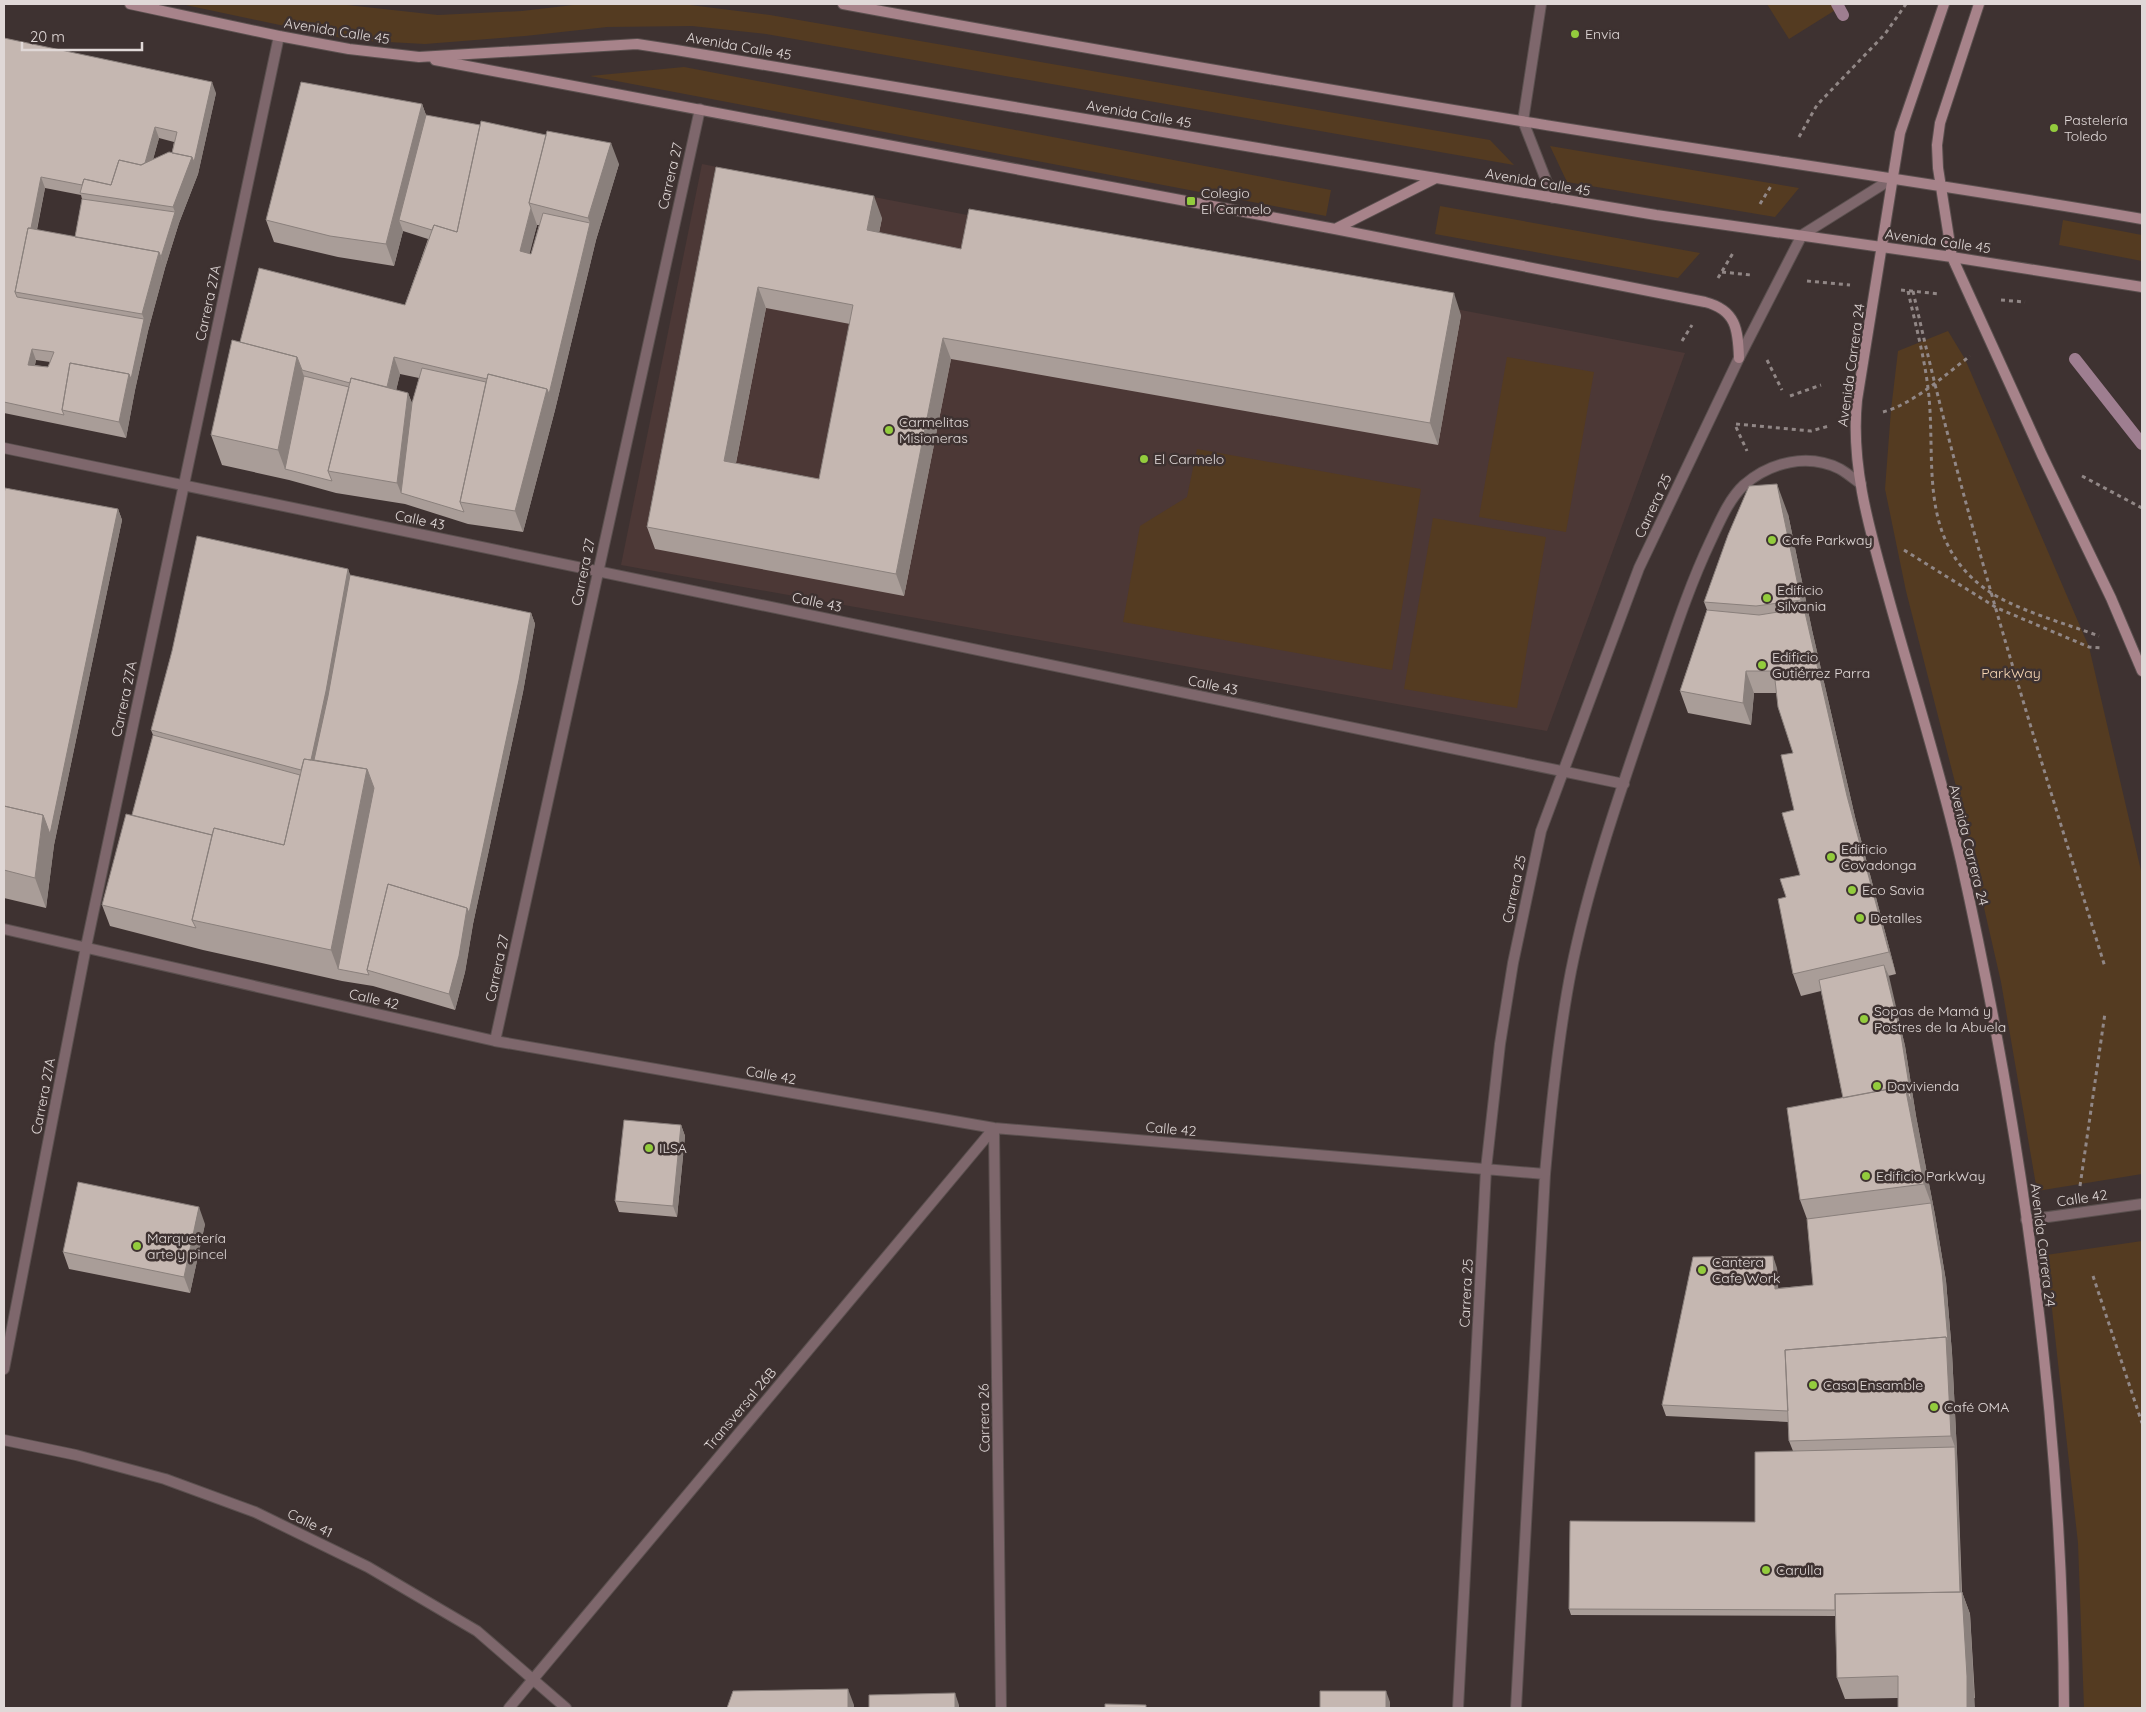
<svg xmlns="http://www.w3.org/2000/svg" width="2146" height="1712" font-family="Quicksand,sans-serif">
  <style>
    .built { fill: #4c3836 }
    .green { fill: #543b21 }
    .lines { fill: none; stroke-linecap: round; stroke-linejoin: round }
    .stream { stroke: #9e7e90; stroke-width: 12 }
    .street-casing { stroke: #5b504f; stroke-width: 12 }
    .secondary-casing { stroke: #5b504f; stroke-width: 12 }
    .path { stroke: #918786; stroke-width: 3; stroke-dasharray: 4 4; stroke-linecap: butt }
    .street { stroke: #7e676c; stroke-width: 10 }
    .secondary { stroke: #a7838a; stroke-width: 10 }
    .wall { fill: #a99d98; fill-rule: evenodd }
    .shaded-wall { fill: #8a807c }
    .building { fill: #c5b7b1; stroke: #8a807c; fill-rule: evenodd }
    .poi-dot { fill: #93cc3d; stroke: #3e3231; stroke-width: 2 }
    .labels { text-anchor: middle; stroke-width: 5; stroke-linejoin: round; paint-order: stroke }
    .street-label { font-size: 14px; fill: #e0d8d7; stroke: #3e3231 }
    .poi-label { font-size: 14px; fill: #e0d8d7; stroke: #3e3231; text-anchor: start }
    .park-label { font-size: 14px; fill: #f8d7b5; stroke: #3e3231 }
  </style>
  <rect width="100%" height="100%" fill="#3e3231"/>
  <path class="built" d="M702,164l983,189 -138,378 -926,-166z"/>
  <path class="green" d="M181,4h157l100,11 84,-4 60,-7h100l88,11 720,125 24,25 -748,-131 -74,-8 -85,1 -82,9 -100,8 -74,-4z
    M1767,4h78l-56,35z
    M684,67l647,123 -5,26 -736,-140z
    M1550,146l249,42 -24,29 -208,-35z
    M1440,206l260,47 -22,25 -243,-44z
    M2063,220l79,15v26l-83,-16z
    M1948,331l17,28 124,288 53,228v299l-105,17 -36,-209 -43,-188 -52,-203 -21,-102 6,-79 7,-59z
    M1507,357l87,15 -28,160 -87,-15z
    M1197,449l224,40 -29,181 -269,-48 17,-96 47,-29z
    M1433,518l113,19 -29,171 -113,-19z
    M2142,1241v467h-58l-6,-165 -32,-288z"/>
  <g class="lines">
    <path class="stream" d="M1837,4l6,11
      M2075,359l67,85"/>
    <g class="street-casing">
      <path id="street" d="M1541,4l-18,117 30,77
        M4,448l1620,336
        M4,929l491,112 499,87 551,46
        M495,1041l205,-932
        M994,1128l7,580
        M2026,1220l116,-16
        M4,1369l82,-422 193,-911
        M4,1440l72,15 89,24 90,33 113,55 109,64 89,77
        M509,1708l485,-580
        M1458,1708l28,-539 14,-125 13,-81 28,-132 98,-263 100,-210 63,-123 91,-57
        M1516,1708l29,-534c6,-68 13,-136 26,-203 21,-105 59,-206 93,-308 14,-42 28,-83 47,-123 9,-19 18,-41 33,-55 26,-23 64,-32 96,-16 7,4 14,10 21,15"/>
    </g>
    <g class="secondary-casing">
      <path id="secondary" d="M130,4l149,32 70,13 70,8 218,-13 39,6 980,165 296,42 190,30
        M843,4c226,42 452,80 678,117 207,34 415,62 621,98
        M1944,4l-44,129 -43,267c-7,70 15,137 33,203 24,86 51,171 71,258 62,278 102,562 103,847
        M1979,4l-39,119 -3,22 1,23 14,89 90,198 69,143 31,73
        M435,60l900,169 370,73c31,8 33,27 34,56
        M1335,229l101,-51"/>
    </g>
    <path class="path" d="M1799,137l18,-32 68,-71 21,-30
      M1760,204l11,-18
      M1722,272l29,3
      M1718,278l15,-25
      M1807,281l43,4
      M1901,290l39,4
      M1908,291c7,32 16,64 20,97 9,71 -12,149 56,200 28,21 80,35 115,48
      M1913,291c51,228 123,453 192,676
      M2001,300l24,2
      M1682,341l10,-16
      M1767,360l15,30
      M1790,396l31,-11
      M1883,412c30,-8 62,-37 87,-56
      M1736,424l75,7 18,-5
      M1736,427l11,24
      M2082,476l60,32
      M1904,550l93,58 92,39 14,1
      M2080,1186l25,-173
      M2093,1276l49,147"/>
    <use href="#street" class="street"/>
    <use href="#secondary" class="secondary"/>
  </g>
  <path class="wall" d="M4,38l212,55 -18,81 -19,49 -14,45 -17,63 -13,59 -9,48 -122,-25zM159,138l15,4 -2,11 -19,6zM45,188l36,7 1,4 -7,38 -38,-7zM36,360l14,2 -2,5 -13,-2z
    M422,104l4,11 193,49 -23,76 -41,170 -32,122 -55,-8 -63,-20 -69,-11 -47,-13 -67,-15 -11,-30 29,-93 165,-37 23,-66 -25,-8 -9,35 -56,-9 -64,-15 -8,-22zM537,225h2l-8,29h-2zM400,374l19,4 -7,25 -4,-10 -12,-3z
    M716,167l166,51 -3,15 82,16 500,66 -23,130 -487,-86 -47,237 -249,-47 -8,-22zM766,308l84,16 -31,155 -83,-16z
    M4,484l1,4 113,21 4,11 -68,325 -8,63 -42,-10z
    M1788,514l24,116 43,187 41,157 -8,2 17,70 11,70 19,99 11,66 6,72 5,100 5,139 8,22 5,84 -77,10v-10l-53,1 -8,-21 -2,-62 -264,-1 -2,-6 186,-87 38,-71 -4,-10 -1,-19 -122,-6 -4,-11 115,-137 1,20 35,-3 -6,-66 -7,-19 43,-102 -22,-107 -20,5 -8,-22 -7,-77 14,-22 -6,-65 -1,-57 -17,-60h-22l-3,32 -63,-12 -8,-22 27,-81 -3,-8z
    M348,569l2,6 181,38 4,11 -12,68 -50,232 -8,48 -10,38 -82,-24 -31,-5 -139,-31 -93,-24 -8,-21 30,-90 21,-80 -2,-5z
    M681,1125l4,11 -8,81 -58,-5 -4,-11z
    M205,1224l-15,69 -121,-24 -6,-17z"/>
  <path class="shaded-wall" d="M212,82l4,11 -18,81 -19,49 -14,45 -4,-11 14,-45 -2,-5z
    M422,104l8,22 -31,94 4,11 -9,35 -8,-22z
    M155,127l4,11 -12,44 -4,-12z
    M611,143l8,21 -23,76 -41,170 -6,-16 41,-171 -2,-5z
    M41,177l4,11 -21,105 -6,-1z
    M874,196l8,22 -7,34 -8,-22z
    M531,208l6,17 -11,43 -6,-17z
    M159,252l6,16 -17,63 -13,59 -9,48 -7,-16 10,-48 15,-55 -2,-5z
    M758,287l8,21 -34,175 -8,-22z
    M1454,293l7,22 -23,130 -8,-22z
    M943,338l8,21 -47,237 -8,-22z
    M32,349l4,11 -4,16 -4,-11z
    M297,357l11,30 -23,82 -7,-19z
    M394,357l6,17 -8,34 -6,-16z
    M547,389l8,21 -32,122 -8,-21z
    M408,393l8,21 -15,79 -4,-10z
    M1777,484l11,30 24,116 43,187 41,157 -7,-22 -42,-156 -43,-188 -3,-8z
    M118,509l4,11 -68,325 -8,63 -11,-30 8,-63z
    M348,569l6,17 -37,193 -9,-7z
    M531,613l4,11 -12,68 -50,232 -8,48 -10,38 -6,-16z
    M1746,671l8,22 -3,32 -8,-22z
    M367,769l11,30 -40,170 -7,-19z
    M1884,965l5,11 16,70 11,70 19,99 11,66 6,72 5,100 5,160 -2,-6 -5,-160 -4,-11 -20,-233 -7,-19 -19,-98z
    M681,1125l4,11 -8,81 -4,-11z
    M199,1207l6,17 -15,69 -6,-16z
    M1773,1256l4,12 2,32 -4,-11z
    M1962,1592l8,22 5,94h-8z
    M848,1689l6,16v3h-6z
    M1386,1691l4,11v6h-4z
    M955,1693l4,12v3h-4z"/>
  <path class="building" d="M4,38l208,44 -18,80 -2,-5 -20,-4 5,-21 -22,-5 -10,36 -4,2 -22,-5 -8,25 -27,-6 -2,6 -41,-8 -10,51h-3l-13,64 2,5 127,22 -13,60 -2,-5 -59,-11 -8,47 2,5 -60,-13zM32,349l22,3 -6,15 -20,-2z
    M301,82l121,22 -36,140 -56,-8 -64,-16z
    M426,115l54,10 -23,107 -23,-7 -2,5 -33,-10z
    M481,121l65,14 -17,68 2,5 -11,43 11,3 12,-41 47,10 -41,171 -2,-5 -59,-15 -1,5 -93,-22 -7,30 -36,-9 -1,5 -48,-13 -5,-13 -57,-15 19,-74 146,37 29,-80 23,7z
    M547,131l64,12 -23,75 -59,-15z
    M169,152l23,5 -19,50 -93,-14 4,-14 27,6 8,-25 22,5z
    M716,167l158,29 -7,34 94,19 8,-40 485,84 -24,130 -487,-85 -47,236 -249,-47zM758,287l95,18 -34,174 -95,-18z
    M82,199l93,13 -14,45 -2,-5 -84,-15z
    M28,228l131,24 -17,62 -127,-22z
    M232,340l65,17 -19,93 -67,-15z
    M70,363l59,11 -10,48 -57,-12z
    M422,368l64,14 -26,120 4,10 -63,-19 11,-90z
    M488,374l59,15 -32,122 -55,-9z
    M304,376l45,11 -21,84 4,10 -47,-12z
    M351,378l57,15 -11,90 -69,-12z
    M1777,484l24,116 -45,6 -52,-4 24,-67 21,-49z
    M5,488l113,21 -68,325 -7,-19 -39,-9v-311z
    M197,536l151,33 -22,122 -15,69 -7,-1 -3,11 -150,-40 21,-79z
    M350,575l181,38 -12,67 -50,233 -2,-5 -79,-24 -21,86 2,5 -31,-6 36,-181 -7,-19 -53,-9 14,-64z
    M1804,608l43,188 42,156 -96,22 -15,-75 8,-2 -6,-18 20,-4 -18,-62 12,-3 -13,-55 12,-2 -15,-46 -4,-36h-28l-3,32 -63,-12 27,-81 52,5z
    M153,735l147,40 -16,70 -70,-17 -2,7 -80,-20z
    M304,759l63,10 -36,181 -139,-30 22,-92 70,17z
    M4,806l39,9 -8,63 -31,-8z
    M126,814l86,21 -20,85 4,8 -94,-23z
    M388,884l79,24 -8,48 -10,38 -82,-24z
    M1884,965l17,70 11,69 -7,-18 -62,12 -24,-118z
    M1905,1086l19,98 -124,16 -13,-92z
    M624,1120l57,5 -8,81 -58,-5z
    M78,1182l121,25 -15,70 -121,-25z
    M1931,1203l11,67 6,72 -2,-5 -161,13 3,61 -126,-6 31,-148 80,-1 2,33 38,-4 -6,-66z
    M1946,1337l5,99 -162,5 -4,-91z
    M1955,1447l5,145 -125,2v16l-266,-1 1,-88 185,1v-70z
    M1962,1592l5,84v32h-97h28v-32l-61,2 -2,-84z
    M848,1689v19h-121l6,-17z
    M1320,1691h66v17h-66z
    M955,1693v15h-86v-13z
    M1105,1704l41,1v3h-41z"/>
  <g class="poi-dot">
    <circle cx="1575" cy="34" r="5"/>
    <circle cx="2054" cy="128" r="5"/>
    <rect x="1186" y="196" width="10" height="10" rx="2.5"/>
    <circle cx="889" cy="430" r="5"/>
    <circle cx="1144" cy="459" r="5"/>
    <circle cx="1772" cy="540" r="5"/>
    <circle cx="1767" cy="598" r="5"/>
    <circle cx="1762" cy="665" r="5"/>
    <circle cx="1831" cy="857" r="5"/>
    <circle cx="1852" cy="890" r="5"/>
    <circle cx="1860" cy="918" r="5"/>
    <circle cx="1864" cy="1019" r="5"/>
    <circle cx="1877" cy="1086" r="5"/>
    <circle cx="649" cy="1148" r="5"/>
    <circle cx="1866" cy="1176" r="5"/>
    <circle cx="137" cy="1246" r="5"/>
    <circle cx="1702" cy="1270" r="5"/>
    <circle cx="1813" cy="1385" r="5"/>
    <circle cx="1934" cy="1407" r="5"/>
    <circle cx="1766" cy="1570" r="5"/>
  </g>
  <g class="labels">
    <g class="street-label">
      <text transform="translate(337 31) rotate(9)" y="5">Avenida Calle 45</text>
      <text transform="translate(739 46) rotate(10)" y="5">Avenida Calle 45</text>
      <text transform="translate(1139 114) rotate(10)" y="5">Avenida Calle 45</text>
      <text transform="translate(670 176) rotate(-77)" y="5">Carrera 27</text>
      <text transform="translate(1538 182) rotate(10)" y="5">Avenida Calle 45</text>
      <text transform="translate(1938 241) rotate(8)" y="5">Avenida Calle 45</text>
      <text transform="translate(208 303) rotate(-78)" y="5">Carrera 27A</text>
      <text transform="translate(1851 365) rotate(-82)" y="5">Avenida Carrera 24</text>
      <text transform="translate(1653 506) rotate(-65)" y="5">Carrera 25</text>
      <text transform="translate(420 520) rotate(12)" y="5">Calle 43</text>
      <text transform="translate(583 572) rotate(-78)" y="5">Carrera 27</text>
      <text transform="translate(817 602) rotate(12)" y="5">Calle 43</text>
      <text transform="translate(1213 685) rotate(12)" y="5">Calle 43</text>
      <text transform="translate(124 699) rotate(-78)" y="5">Carrera 27A</text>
      <text transform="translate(1969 845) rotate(76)" y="5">Avenida Carrera 24</text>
      <text transform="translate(1514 889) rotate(-78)" y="5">Carrera 25</text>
      <text transform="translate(497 968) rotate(-78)" y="5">Carrera 27</text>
      <text transform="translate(374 999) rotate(13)" y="5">Calle 42</text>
      <text transform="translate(771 1075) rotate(10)" y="5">Calle 42</text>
      <text transform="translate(43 1096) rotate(-79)" y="5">Carrera 27A</text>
      <text transform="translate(1171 1129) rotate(5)" y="5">Calle 42</text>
      <text transform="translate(2082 1198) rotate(-8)" y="5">Calle 42</text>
      <text transform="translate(2043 1245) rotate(83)" y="5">Avenida Carrera 24</text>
      <text transform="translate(1466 1293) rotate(-87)" y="5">Carrera 25</text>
      <text transform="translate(740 1409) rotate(-50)" y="5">Transversal 26B</text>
      <text transform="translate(984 1418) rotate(-91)" y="5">Carrera 26</text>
      <text transform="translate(310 1523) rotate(26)" y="5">Calle 41</text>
    </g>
    <g class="poi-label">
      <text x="1585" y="39">Envia</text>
      <text x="2064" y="125">Pastelería<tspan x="2064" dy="16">Toledo</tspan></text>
      <text x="1201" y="198">Colegio<tspan x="1201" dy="16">El Carmelo</tspan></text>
      <text x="899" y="427">Carmelitas<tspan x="899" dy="16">Misioneras</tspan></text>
      <text x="1154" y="464">El Carmelo</text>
      <text x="1782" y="545">Cafe Parkway</text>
      <text x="1777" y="595">Edificio<tspan x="1777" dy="16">Silvania</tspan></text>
      <text x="1772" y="662">Edificio<tspan x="1772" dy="16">Gutiérrez Parra</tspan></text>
      <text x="1841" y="854">Edificio<tspan x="1841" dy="16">Covadonga</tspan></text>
      <text x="1862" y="895">Eco Savia</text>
      <text x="1870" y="923">Detalles</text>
      <text x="1874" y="1016">Sopas de Mamá y<tspan x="1874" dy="16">Postres de la Abuela</tspan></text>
      <text x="1887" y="1091">Davivienda</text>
      <text x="659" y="1153">ILSA</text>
      <text x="1876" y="1181">Edificio ParkWay</text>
      <text x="147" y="1243">Marquetería<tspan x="147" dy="16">arte y pincel</tspan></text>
      <text x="1712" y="1267">Cantera<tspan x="1712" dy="16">Cafe Work</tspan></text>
      <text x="1823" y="1390">Casa Ensamble</text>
      <text x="1944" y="1412">Café OMA</text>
      <text x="1776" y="1575">Carulla</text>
    </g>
    <g class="park-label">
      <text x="2011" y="678">ParkWay</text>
    </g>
  </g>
  <rect width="2146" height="1712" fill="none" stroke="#e0d8d7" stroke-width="10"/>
  <path d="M22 42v8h120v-8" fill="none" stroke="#e0d8d7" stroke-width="2.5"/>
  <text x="30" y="42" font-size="15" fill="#e0d8d7" stroke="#3e3231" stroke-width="4" paint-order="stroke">20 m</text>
</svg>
